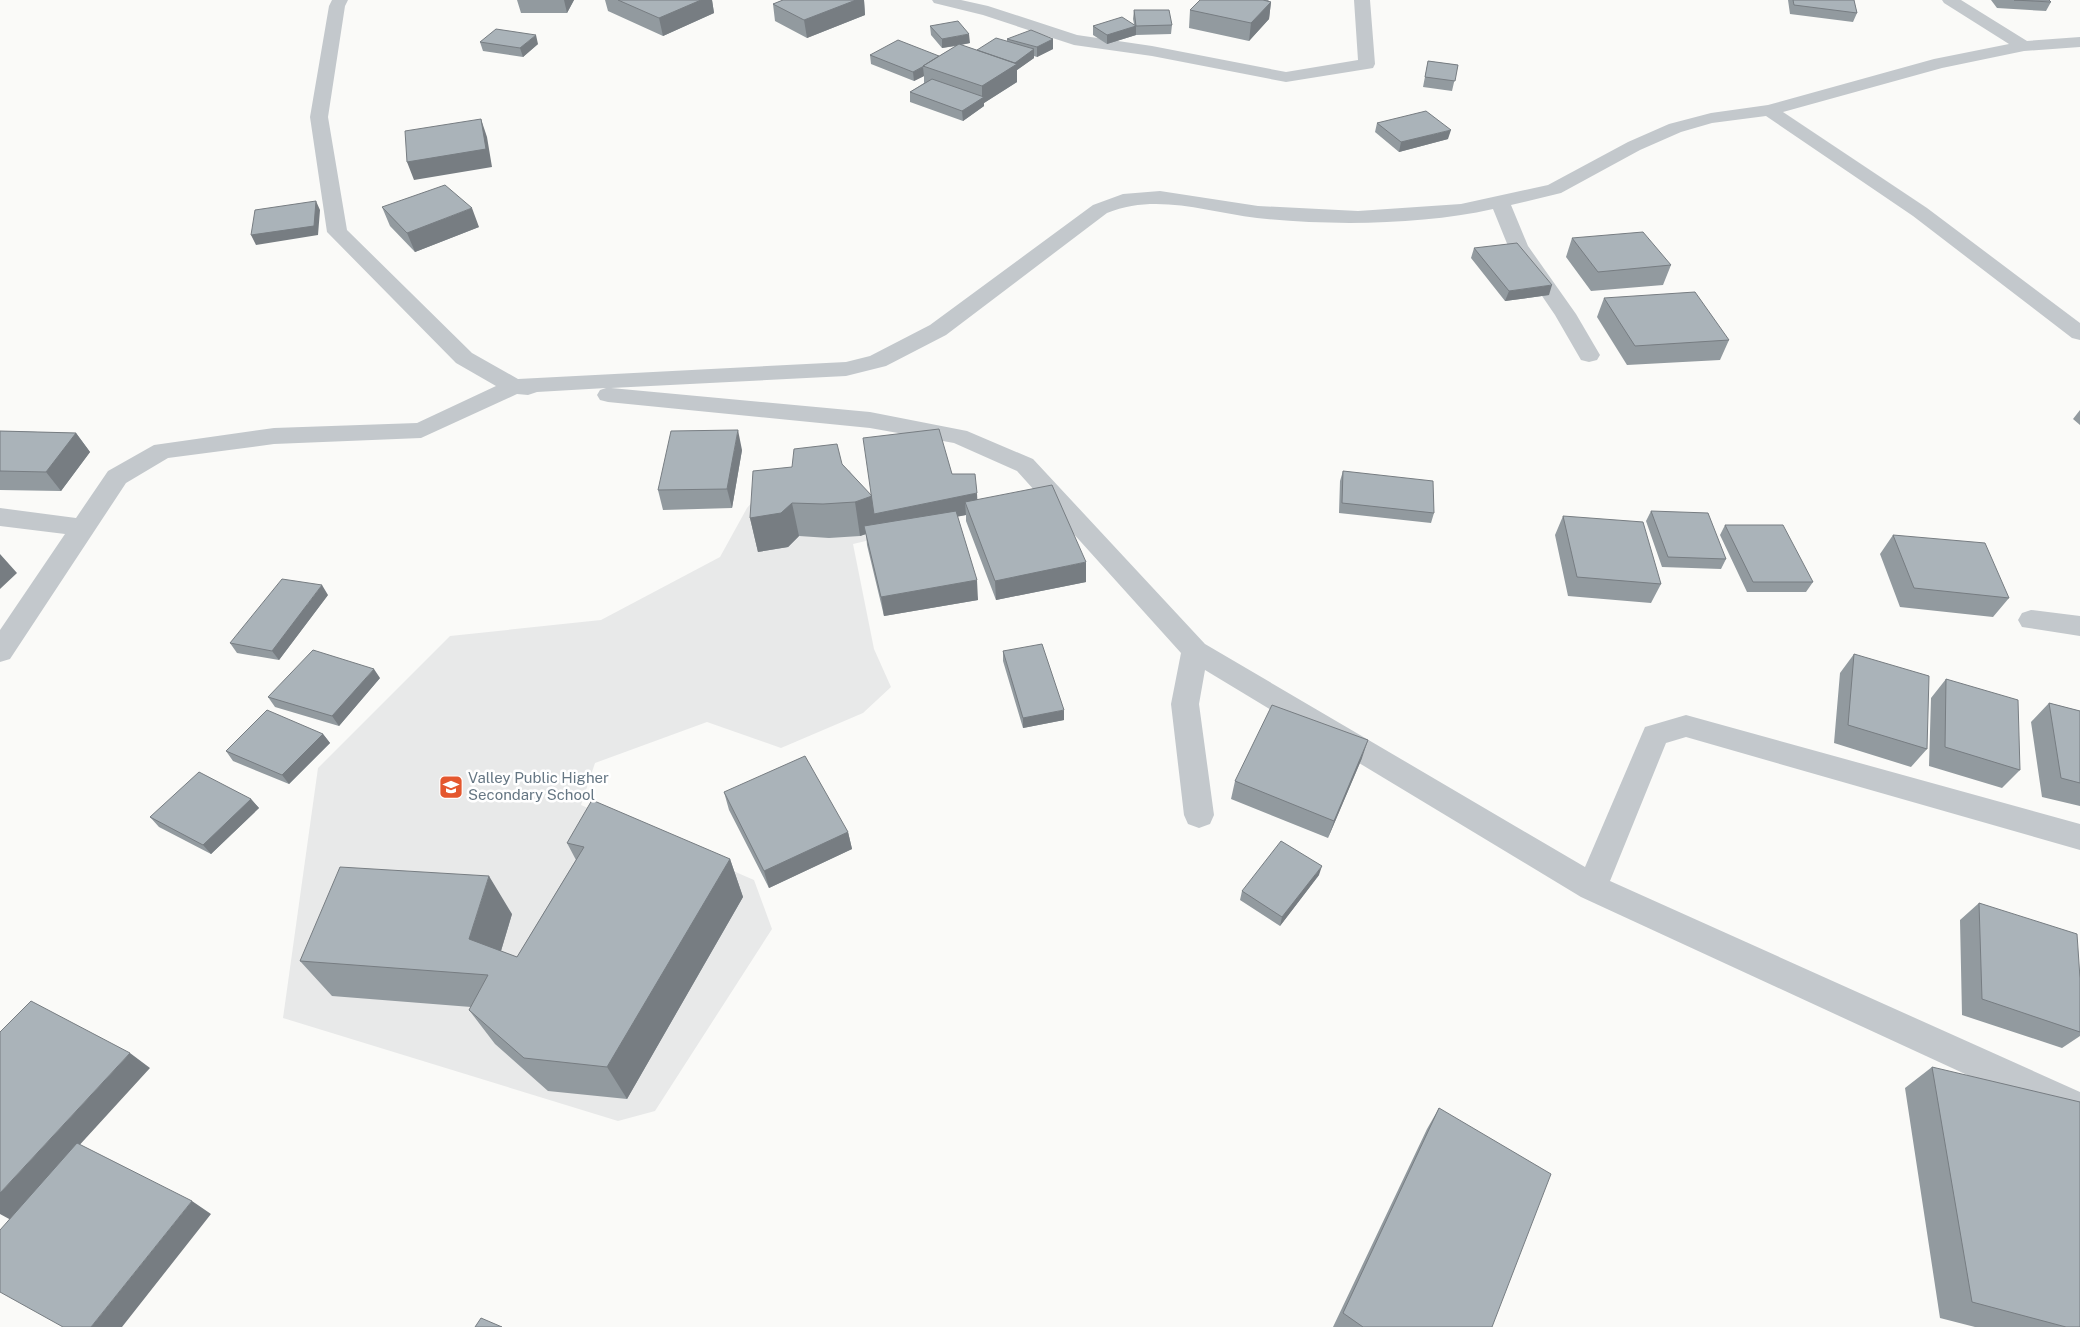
<svg xmlns="http://www.w3.org/2000/svg" width="2080" height="1327" font-family="'Public Sans',sans-serif">
  <style>
    .built { fill: #e8e9e9 }
    .lines { fill: none; stroke-linecap: round; stroke-linejoin: round }
    .minor { fill: #c3c8cc; fill-rule: evenodd }
    .wall { fill: #929a9f }
    .shaded-wall { fill: #777d82 }
    .building { fill: #aab3b9; stroke: #777d82 }
    .labels { text-anchor: middle; stroke-width: 5; stroke-linejoin: round; paint-order: stroke }
    .poi-label { font-size: 15px; fill: #657683; stroke: #fff; text-anchor: start }
  </style>
  <rect width="100%" height="100%" fill="#fafaf8"/>
  <path class="built" d="M850,470l14,37 19,30 -30,7 21,105 17,38 -28,26 -82,35 -74,-26 -112,41 -14,42 173,75 18,49 -117,182 -37,10 -335,-103 35,-250 132,-132 151,-16 119,-63 27,-49 21,-24z"/>
  <g class="lines">
    <path class="minor" d="M332,0h16l-3,6 -17,111 19,113 125,123 46,26 328,-17 24,-6 60,-31 163,-120 30,-11 37,-3 98,15 100,5 103,-7 87,-19 80,-43 41,-18 42,-11 57,-8 166,-46 75,-15 -65,-41 -2,-3h19l66,41 53,-4v10l-56,4 -82,17 -159,44 144,96 153,115v17l-8,-2 -159,-122 -147,-100 -54,7 -31,9 -41,18 -79,43 -50,12 17,41 48,68 24,41 -3,5 -8,2 -8,-2 -26,-45 -47,-69 -15,-37c-71,16 -163,17 -236,9 -51,-6 -100,-25 -150,-5l-161,122 -60,31 -40,10 -235,12 259,24 97,19 66,28 172,185 380,223 60,-140 41,-12 394,109v26l-394,-113 -20,6 -56,138 470,211v35l-499,-230 -376,-227 -6,34 15,111 -4,9 -11,4 -11,-4 -4,-9 -13,-111 10,-51 -164,-182 -63,-28 -84,-15 -262,-26 -8,-2 -3,-5 3,-5 6,-2 -69,4 -9,3 -11,-1 -96,44 -147,6 -106,14 -42,25 -116,176 -10,3v-32l65,-96 -65,-8v-18l76,10 32,-47 46,-26 120,-17 143,-5 79,-37 -40,-23 -129,-131 -17,-115 19,-111z
      M932,0h29l27,6 89,29 75,11 134,26 72,-12 -4,-60h16l5,64 -2,4 -6,1 -81,13 -134,-26 -78,-11 -91,-30 -49,-12z
      M2031,610l49,6v20l-58,-9 -4,-7 4,-7z"/>
  </g>
  <path class="wall" d="M517,0h57l-7,13h-46z
    M605,0h107l2,13 -51,23 -55,-25z
    M783,0h81l1,15 -58,23 -32,-17 -2,-17z
    M1200,0h69l-1,1 3,1 -2,17 -20,22 -60,-13 1,-18z
    M1788,0h66l3,13 -4,9 -63,-8z
    M1991,0h58l2,2 -5,9 -49,-3z
    M1134,10l38,15 -1,9 -35,1 -29,9 -14,-9v-9l41,-2 -1,-5z
    M930,26l40,17 -9,2 16,5 30,-9v-2h46v10l-16,8 -3,-1v2l-17,12v12l-33,21v3l-21,15 -53,-19v-10l14,-9v-7l-10,5 -43,-17 -1,-9 69,1 17,-10 -14,2 -11,-13z
    M480,42l58,2 -15,13 -40,-6z
    M1428,61l30,4 -6,26 -29,-4z
    M1377,123l71,16 -49,13 -24,-20z
    M382,207l97,20 -64,25 -25,-26z
    M1572,238l99,27 -8,20 -72,6 -25,-34z
    M1474,248l75,47 -44,6 -34,-43z
    M1604,298l125,42 -9,20 -93,5 -30,-48z
    M2080,410v15l-7,-6z
    M0,431l76,2 14,19 -29,39 -61,-1z
    M742,450l-10,58 -69,2 -5,-20z
    M842,464l29,32 81,-22 25,25 109,83 -90,18 -30,-79v-6l-9,1 21,84 -94,16 -17,-71 -1,-11 -6,2 -31,2 -30,-2 -11,11 -30,5 -8,-34z
    M1343,471l91,42 -3,10 -92,-10 1,-32z
    M1651,511l75,48 -5,10 -59,-2 -16,-46z
    M1563,516l98,68 -10,19 -83,-7 -13,-61z
    M1725,525l88,57 -7,10h-59l-27,-57z
    M1893,535l116,63 -16,19 -93,-10 -20,-53z
    M328,595l-49,65 -42,-7 -7,-10z
    M1003,651l61,69 -41,8 -20,-67z
    M1854,654l73,95 -16,18 -77,-24 6,-70z
    M380,678l-41,48 -64,-19 -7,-10z
    M1946,679l74,91 -18,18 -73,-22 2,-68z
    M2049,703l31,8v95l-38,-9 -11,-75z
    M323,734l7,9 -41,41 -56,-23 -7,-10z
    M1362,758l-34,80 -97,-39 4,-18z
    M724,792l124,40 4,17 -83,39 -40,-78z
    M251,799l8,9 -48,46 -52,-27 -9,-10z
    M567,843l163,16 13,38 -116,202 -79,-8 -53,-47 -26,-34 2,-3 -139,-11 -32,-35 212,-47 -11,37 16,6 59,-97z
    M1319,875l-39,51 -40,-26 2,-9z
    M1979,903l101,69v70v-6l-18,12 -100,-33 -2,-95z
    M1932,1067l148,260h-105l-35,-9 -35,-230z
    M1439,1108l53,219h-159l94,-198z"/>
  <path class="shaded-wall" d="M564,0h10l-7,13z
    M701,0h11l2,13 -51,23 -4,-18z
    M856,0h8l1,15 -58,23 -3,-18z
    M1271,2l-2,17 -20,22 2,-18z
    M1136,26v9l-29,9v-9z
    M969,34l1,9 -28,5v-9z
    M536,35l2,9 -15,13 -3,-9z
    M1053,39v10l-16,8v-10z
    M1034,49v9l-17,12v12l-33,21v3l-21,15 -1,-10 20,-13v-12z
    M923,67l1,9 -10,5 -1,-9z
    M481,119l6,18 5,30 -78,13 -7,-18z
    M1451,130l-3,9 -49,13 2,-10z
    M316,201l4,9 -2,25 -62,10 -5,-10z
    M472,208l7,19 -64,25 -8,-19z
    M1552,285l-3,10 -44,6 4,-10z
    M738,430l4,20 -10,58 -5,-19z
    M76,433l14,19 -29,39 -15,-19z
    M977,493l1,19 -13,-10 1,13 -90,18 -2,-19z
    M872,496l4,34 -12,-4 2,8 -6,2 -5,-34z
    M792,503l7,33 -11,11 -30,5 -8,-34z
    M0,554l17,19 -17,16z
    M1086,562v20l-90,18 -1,-19z
    M977,580l1,20 -94,16 -3,-19z
    M322,585l6,10 -49,65 -7,-9z
    M374,669l6,9 -41,48 -7,-10z
    M1064,710v10l-41,8v-10z
    M323,734l7,9 -41,41 -7,-9z
    M1368,740l-6,18 -34,80 6,-17z
    M251,799l8,9 -48,46 -8,-9z
    M848,832l4,17 -83,39 -5,-17z
    M730,859l13,38 -116,202 -20,-32z
    M1322,866l-3,9 -39,51 2,-9z
    M489,876l23,38 -18,60 -25,-35z
    M130,1053l20,15 -139,152 -11,-6v-21z
    M192,1201l19,13 -89,113h-31z"/>
  <path class="building" d="M618,0h83l-42,18z
    M783,0h73l-52,20 -31,-16z
    M1200,0h63l8,2 -20,21 -61,-13z
    M1793,0h61l3,13 -63,-8z
    M2014,0h35l2,2z
    M1134,10h35l3,15 -36,1z
    M1122,17l14,9 -29,9 -14,-9z
    M958,21l11,13 -27,5 -12,-13z
    M496,29l40,6 -16,13 -40,-6z
    M1031,30l22,9 -16,8 -30,-8z
    M996,38l38,11 -19,14 -38,-13z
    M898,40l41,16 -16,10h1l-11,6 -43,-17z
    M959,44l58,20 -35,22 -59,-20z
    M1428,61l30,4 -3,16 -30,-4z
    M932,79l52,18 -22,14 -52,-19z
    M1426,111l25,19 -50,12 -24,-19z
    M481,119l5,30 -79,13 -2,-31z
    M445,185l27,23 -65,25 -25,-26z
    M316,201l-2,25 -63,9 4,-25z
    M1643,232l28,33 -73,7 -26,-34z
    M1517,243l35,42 -43,6 -35,-43z
    M1695,292l34,48 -94,6 -31,-48z
    M939,429l13,45h23l2,19 -103,21 -11,-76z
    M738,430l-11,59 -69,1 13,-59z
    M0,431l76,2 -30,39 -46,-1z
    M837,444l5,20 30,32 -17,6 -32,2 -31,-1 -11,10 -31,5 3,-47 39,-4 2,-18z
    M1343,471l90,10 1,32 -92,-10z
    M1052,485l34,77 -91,19 -30,-79z
    M956,511l21,69 -96,17 -17,-71z
    M1651,511l57,2 18,46 -58,-2z
    M1563,516l80,6 18,62 -84,-7z
    M1725,525h58l30,57h-60z
    M1893,535l92,8 24,55 -95,-10z
    M282,579l40,6 -50,66 -42,-8z
    M1042,644l22,66 -41,8 -20,-67z
    M313,650l61,19 -42,47 -64,-19z
    M1854,654l75,22 -2,73 -79,-24z
    M1946,679l72,21 2,70 -75,-23z
    M2049,703l31,8v72l-19,-5z
    M1272,705l96,35 -34,81 -99,-40z
    M267,710l56,24 -41,41 -56,-24z
    M805,756l43,76 -84,39 -40,-79z
    M199,772l52,27 -48,46 -53,-28z
    M592,800l138,59 -123,208 -83,-9 -55,-48 19,-35 -188,-14 40,-94 149,9 -20,63 48,18 67,-110 -17,-4z
    M1281,841l41,25 -40,51 -40,-26z
    M1979,903l98,31 3,44v54l-98,-33z
    M31,1001l99,52 -130,140v-161z
    M1932,1067l148,35v225h-14l-94,-25z
    M1439,1108l112,66 -59,153h-129l-20,-14z
    M77,1143l115,58 -101,126h-28l-63,-35v-62z
    M481,1318l21,9h-27z"/>
  <defs>
    <g id="school-square" transform="scale(1.25)"><rect x="-9" y="-9" width="18" height="18" rx="4" fill="#e4572e" stroke="#fff"/><path d="M0-5L7-2L0 1L-7-2ZM-4 1L0 2.5L4 1V4Q0 6-4 4Z" fill="#fff"/></g>
  </defs>
  <g fill-rule="evenodd">
    <use href="#school-square" x="451" y="787"/>
  </g>
  <g class="labels">
    <g class="poi-label">
      <text x="468" y="783">Valley Public Higher<tspan x="468" dy="17">Secondary School</tspan></text>
    </g>
  </g>
</svg>
